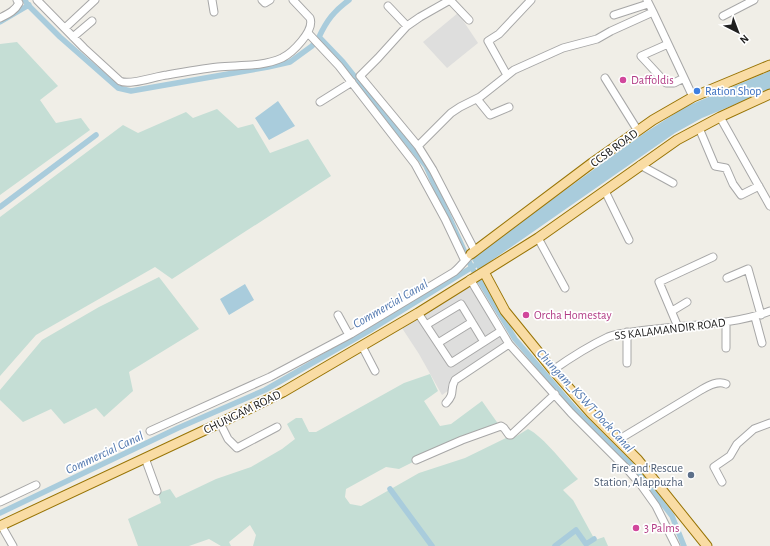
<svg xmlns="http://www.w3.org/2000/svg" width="770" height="546" font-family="'Alegreya Sans',sans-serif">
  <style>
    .residential { fill: #dededd }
    .wetland { fill: #c5ded5 }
    .water { fill: #a9ccdc }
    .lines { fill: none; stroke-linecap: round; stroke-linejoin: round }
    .canal { stroke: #a9ccdc; stroke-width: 5.5 }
    .minor-casing { stroke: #a7a7a7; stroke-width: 9 }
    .major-casing { stroke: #987405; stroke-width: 11 }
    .minor { stroke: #fff; stroke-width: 7 }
    .major { stroke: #f9dca4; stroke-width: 9 }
    .hotel-dot { fill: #d1479c; stroke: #fff; stroke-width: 1.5 }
    .shop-dot { fill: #3f7fe0; stroke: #fff; stroke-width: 1.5 }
    .service-dot { fill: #5c6f8a; stroke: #fff; stroke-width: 1.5 }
    .labels { text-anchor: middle; stroke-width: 3.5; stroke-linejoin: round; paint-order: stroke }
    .hotel-label { font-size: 12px; fill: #b23c85; stroke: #fff; text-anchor: start }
    .shop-label { font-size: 12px; fill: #366cbe; stroke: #fff; text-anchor: start }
    .street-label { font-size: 12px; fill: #202020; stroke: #fff }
    .service-label { font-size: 12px; fill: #4e5e75; stroke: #fff; text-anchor: end }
    .water-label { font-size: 13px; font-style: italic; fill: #4f76ae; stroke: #fff }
  </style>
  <rect width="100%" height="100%" fill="#f0eee7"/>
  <path class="residential" d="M458,13l20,30 -31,25 -24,-26z
    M465,287l8,2 35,59 -66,47 -23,-41 -19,-29z"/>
  <path class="wetland" d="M17,42l41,44 -18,14 16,23 25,-5 9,12 -90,65v-151z
    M217,109l21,19 15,-4 17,29 38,-14 23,37 -159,103 -17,-12 -119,68 -36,41v-159l123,-92 15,8 48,-21 7,6z
    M159,277l40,52 -70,43 4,19 -29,26 -8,-9 -32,16 -13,-15 -28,13 -23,-22v-10l42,-50 57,-33z
    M430,374l8,17 -14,10 16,25 11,-2 31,-23 17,24 -60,24 -40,20 -13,-2 -40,22 -1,8 5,7 11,2 58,-33 46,-15 43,-21h7l13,-8c16,8 37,36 50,50l-15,11 10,10 22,40 9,-3 4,9h-355l3,-11 -6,-10 -21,17 2,4h-10l-12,-7 -20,7h-51l-10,-27 33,-16 -3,-10 12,-4 6,9 40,-19 35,-12 31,-18 13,-10 -8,-15 9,-6h6l7,14h7l88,-49z"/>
  <path class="water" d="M770,71v19l-68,28 -27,15 -197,137 -7,-12 172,-124 42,-27z
    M278,101l17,25 -26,14 -14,-22z
    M245,284l9,16 -25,15 -9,-16z"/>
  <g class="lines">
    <path class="canal" d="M25,0l2,4 33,33 58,51 13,3 137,-24 22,-5 22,-16 7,-9 24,25 83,104 46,102 43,71 60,70 63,63 34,44 12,30
      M0,22l29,-17
      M319,37c8,-17 15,-26 30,-37
      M0,207l96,-72
      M390,489l42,57
      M0,513l178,-85 87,-38 107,-61 102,-63
      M555,546l21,-16 10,14 8,-5"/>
    <g class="minor-casing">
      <path id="minor" d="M37,0l47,48 36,33c9,5 36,-5 47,-6 17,-3 34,-6 51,-8 21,-2 44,0 64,-9 10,-5 33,-27 28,-40l-17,-18
        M212,0l2,12
        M262,0l3,3 5,-3
        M450,0l-30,17 -13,9 -29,32 -18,18 58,70 33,-33 9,-6 20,-10 34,-27 49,-22 34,-9 14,-8 42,-19 -6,-12
        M450,0l19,20
        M388,6l19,20
        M653,12l40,85
        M614,15l34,-11
        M723,16l31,-16
        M0,18c8,-4 15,-7 19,-15l-2,-3
        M65,28l30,-28
        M308,33l31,33 76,98 30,55 19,40
        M73,37l19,-16
        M668,44l-27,12 25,27h8l10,-5
        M507,75l-19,-34 11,-7 32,-34
        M605,78l33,53
        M477,99l13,16 19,-8
        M320,102l32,-20
        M720,117l50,89
        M699,128l16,38 11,2 7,16 8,11 18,-9
        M418,146l15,24 42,81
        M640,165l33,18
        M605,191l24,49
        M538,238l27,50
        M727,278l21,-9 13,46
        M470,279l39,65 62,69 56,56 14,16 15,21 20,40
        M672,311l15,-9
        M418,313l33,50 50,-32
        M338,315l11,20
        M755,317l7,26
        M726,322v26
        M426,325l35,-21 23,38
        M678,327l-19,-45 54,-25
        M438,343l34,-21
        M362,346l13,25
        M627,363v-31
        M553,370c17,-12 36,-24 55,-33 12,-5 26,-5 39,-7 41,-6 84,-4 123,-19
        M446,403c10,-10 3,-13 9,-23l54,-36
        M220,423l8,16 9,9 40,-21
        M150,431l120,-54 81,-43 103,-62c7,-6 11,-12 17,-18
        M618,440l83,-50c7,-4 17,-10 25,-6
        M145,458l12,33
        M416,460l46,-20 39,-14 3,2 5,7h2l44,-41
        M722,482l-8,-15 16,-11 7,-12 17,-15 16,-6
        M0,502l36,-17
        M1,525l12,21"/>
    </g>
    <g class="major-casing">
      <path id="major" d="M471,254l121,-91 61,-43 40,-23 77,-32
        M484,272l21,39 48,59 38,43 47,47 69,86
        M0,526l220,-103 63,-31 135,-79 120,-75 139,-98 43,-23 50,-23"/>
    </g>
    <use href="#minor" class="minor"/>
    <use href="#major" class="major"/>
  </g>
  <g class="hotel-dot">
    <circle cx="623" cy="80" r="4"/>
    <circle cx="526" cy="315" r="4"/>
    <circle cx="636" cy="528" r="4"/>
  </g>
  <circle class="shop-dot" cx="697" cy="91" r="4"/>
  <circle class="service-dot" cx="691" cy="475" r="4"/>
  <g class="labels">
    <g class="hotel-label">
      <text x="631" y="84">Daffoldis</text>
      <text x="534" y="319">Orcha Homestay</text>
      <text x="644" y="532">3 Palms</text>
    </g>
    <g class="shop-label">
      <text x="705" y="95">Ration Shop</text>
    </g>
    <g class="street-label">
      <text transform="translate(614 148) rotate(-36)" y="4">CCSB ROAD</text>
      <text transform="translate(670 329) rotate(-7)" y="4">SS KALAMANDIR ROAD</text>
      <text transform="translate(242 412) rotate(-26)" y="4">CHUNGAM ROAD</text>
    </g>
    <g class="service-label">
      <text x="683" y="472">Fire and Rescue<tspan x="683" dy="14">Station, Alappuzha</tspan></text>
    </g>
    <g class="water-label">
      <text transform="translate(390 303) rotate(-30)" y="5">Commercial Canal</text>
      <text transform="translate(586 400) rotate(47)" y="5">Chungam_KSWT Dock Canal</text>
      <text transform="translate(104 452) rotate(-25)" y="5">Commercial Canal</text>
    </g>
  </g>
  <g transform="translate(738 32) rotate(138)" stroke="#ffffff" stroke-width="3" paint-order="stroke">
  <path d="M0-3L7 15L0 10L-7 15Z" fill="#202020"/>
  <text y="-6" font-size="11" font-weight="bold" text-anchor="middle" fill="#202020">N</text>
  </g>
</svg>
